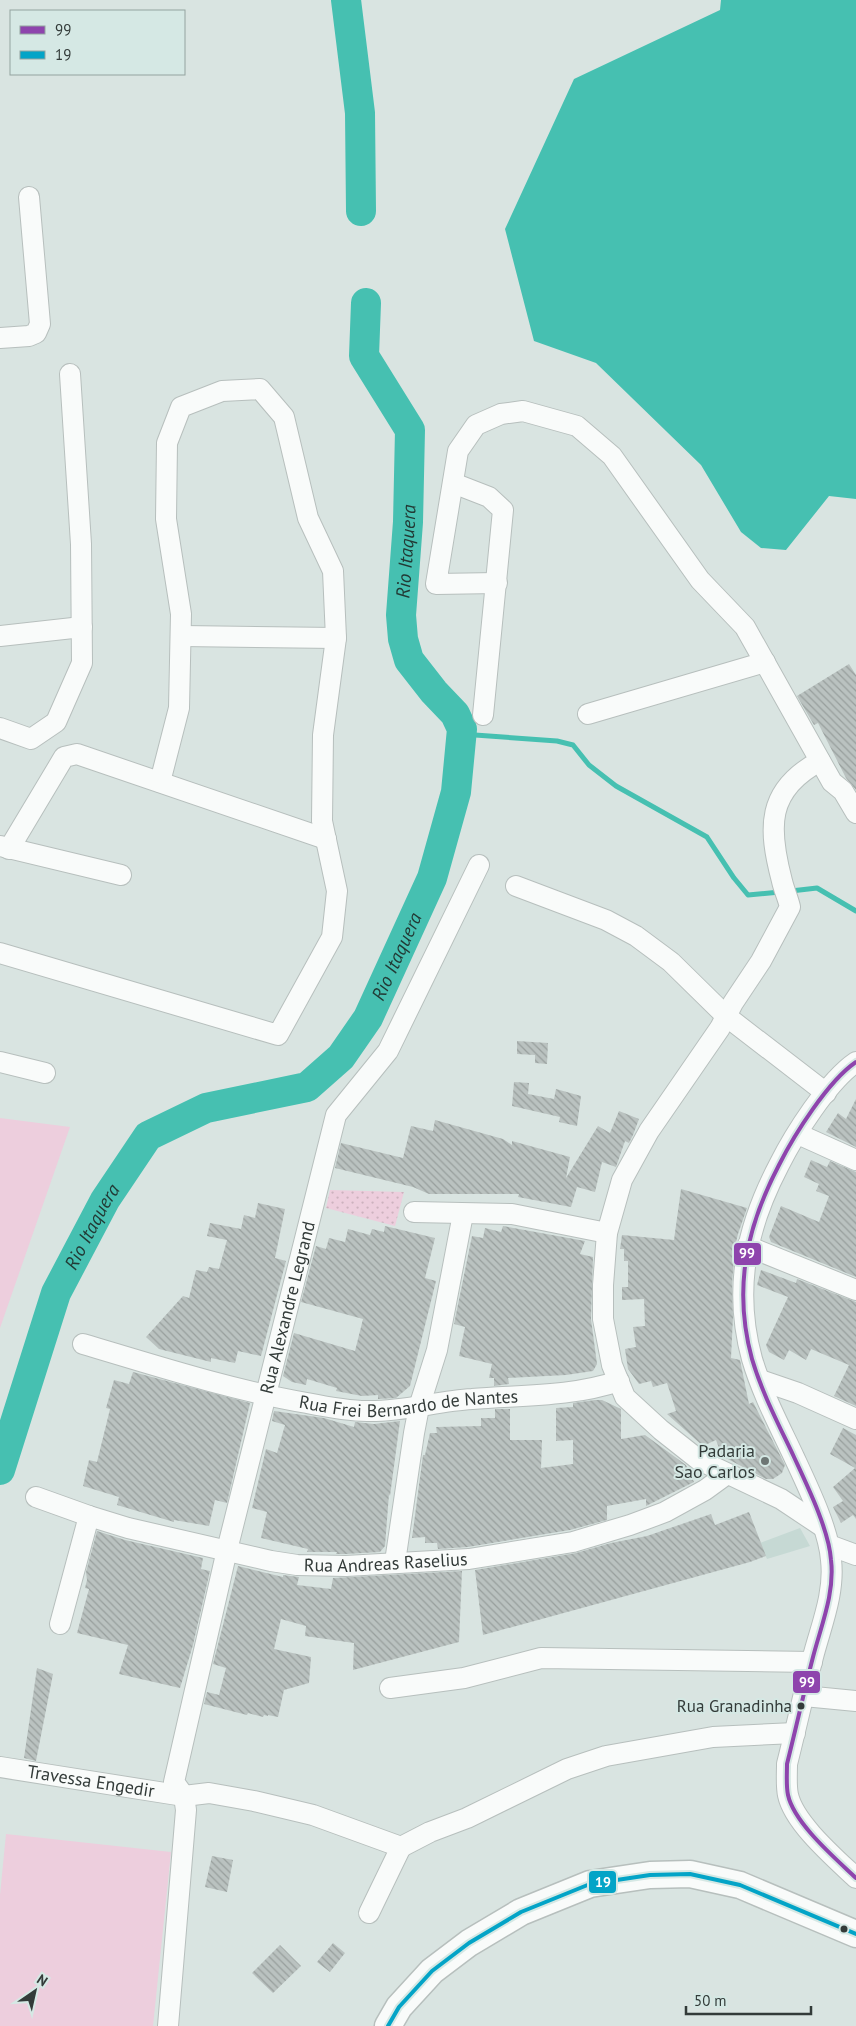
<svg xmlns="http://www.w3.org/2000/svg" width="856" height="2026" font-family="'PT Sans',sans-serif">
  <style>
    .built { fill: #c6d9d4 }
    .grass { fill: #edcedd }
    .park { fill: url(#park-dots) }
    .water { fill: #46c0b1 }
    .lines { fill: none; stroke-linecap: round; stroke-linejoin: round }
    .stream { stroke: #46c0b1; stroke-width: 5 }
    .river { stroke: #46c0b1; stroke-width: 30 }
    .building { fill: url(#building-back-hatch) }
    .minor-casing { stroke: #b7bfbd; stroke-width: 22 }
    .major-casing { stroke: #b7bfbd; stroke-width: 29 }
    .minor { stroke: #f9fbfa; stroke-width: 20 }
    .major { stroke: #f9fbfa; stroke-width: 26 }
    .bus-1-casing { stroke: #d5e8e4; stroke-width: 8 }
    .bus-2-casing { stroke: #d5e8e4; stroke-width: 8 }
    .bus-1 { stroke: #8e44ad; stroke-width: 4 }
    .bus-2 { stroke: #03a4c7; stroke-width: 4 }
    .poi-dot { fill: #6d7674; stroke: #d5e8e4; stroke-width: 2 }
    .bus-dot { fill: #333b39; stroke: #d5e8e4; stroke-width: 2 }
    .labels { text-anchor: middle; stroke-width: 4; stroke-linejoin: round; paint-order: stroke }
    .bus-label { font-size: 17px; fill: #333b39; stroke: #d5e8e4; text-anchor: end }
    .street-label { font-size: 18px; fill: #333b39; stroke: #d5e8e4 }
    .poi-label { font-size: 18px; fill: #333b39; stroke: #d5e8e4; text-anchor: end }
    .water-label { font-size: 19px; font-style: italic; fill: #223a35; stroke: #d5e8e4 }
    .line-badge { stroke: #d5e8e4; stroke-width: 2 }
    .badge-label { font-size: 14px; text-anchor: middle; font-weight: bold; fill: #fff }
  </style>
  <defs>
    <pattern id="park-dots" width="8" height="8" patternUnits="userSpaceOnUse" patternTransform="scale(1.25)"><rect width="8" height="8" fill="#edcedd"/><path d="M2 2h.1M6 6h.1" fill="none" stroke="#ccb2be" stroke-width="1.8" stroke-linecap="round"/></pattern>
    <pattern id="building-back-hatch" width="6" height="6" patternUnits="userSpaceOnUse" patternTransform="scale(1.25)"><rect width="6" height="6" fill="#bac2c0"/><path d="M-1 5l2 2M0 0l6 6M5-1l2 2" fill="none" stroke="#989f9d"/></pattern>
  </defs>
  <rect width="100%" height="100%" fill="#d9e4e1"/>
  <path class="built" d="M800,1528l10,18 -43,13 -7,-16z"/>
  <path class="grass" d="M0,1118l70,9 -70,201z
    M6,1834l165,18 -18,174h-153v-131z"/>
  <path class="park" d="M330,1190l74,2 -9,34 -69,-18z"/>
  <path class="water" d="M721,0h135v499l-27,-3 -43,54 -25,-2 -20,-16 -40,-67 -105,-102 -62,-22 -29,-112 69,-150 146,-69z"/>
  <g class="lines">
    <path class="stream" d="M461,734l96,7 16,4 16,20 27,21 91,51 27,41 14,17 32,-3
      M791,891l26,-3 39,23"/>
    <g class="river">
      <path d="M346,0l14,113 1,98"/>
      <path id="s1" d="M0,1470l56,-177 49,-93 43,-64 58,-28 101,-21 34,-30 27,-39 64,-140 24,-86 6,-63 -7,-15 -21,-22 -25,-32 -6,-21 -2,-24 7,-93 2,-92 -46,-74 2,-53"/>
    </g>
  </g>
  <path class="building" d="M849,664l7,11v115l-10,-12 -28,-55 -4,2 -17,-29z
    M517,1041l31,2 -1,21 -12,-1v-8l-18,-1z
    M514,1082l15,1 -1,11 26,5 2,-10 25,7 -4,30 -18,-4 1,-5 -48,-11z
    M856,1099v48l-30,-15 12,-19 8,6z
    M619,1111l20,8 -6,16 -4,8 -4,-2 -9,26 -14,-5 -7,30 -18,-5 -6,20 -53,-10 1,-3h-90l-16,-7 -78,-19 6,-25 62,15 8,-32 22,5 2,-11 68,19 9,6v-4l58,16 -4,21 32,-52 12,7z
    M811,1160l16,7 3,-6 26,11v105l-85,-35 -2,-5 12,-31 38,16 10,-26 -13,-5 3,-7 -15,-7z
    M681,1189l66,19 -9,26 -3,12 -3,38 1,33 -2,41 9,2 9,44 4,-2 32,63 -3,8 -9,6h-7l-44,-23 -6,-16 -13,6 -36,-32 9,-3 -9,-28 -14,4 -2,-6 -12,3 -11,-15 -3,-20 11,-2 -3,-20 12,-1 -1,-27 -22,1v-13h6v-26h-4v-12h-4l2,-14 52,5z
    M258,1203l27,6 -10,49 11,3 -25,95 -23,-5 -3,12 -24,-5v4l-52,-13 -13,-12 37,-41 6,2 7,-28 11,2 2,-5 10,2 8,-29 -20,-4 3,-13 31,6 3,-14 11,3z
    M385,1226l50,12 -10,40 11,3 -26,105 -14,12 -18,1v-4l-16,1 -26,-5 1,-3 -30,-9 -1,6 -14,-3 -9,-6 11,-43 61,18 8,-32 -62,-17 15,-56 10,3 3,-11 16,4 3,-13 22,6 2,-6 12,3z
    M503,1226l82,15 -5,13 13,3 -2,62 6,45 -4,7 -27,4 -58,3 1,6 -15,2v-8h-5l3,-14 -33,-8 6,-29 -11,-3 18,-88 11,2 2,-10 16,4z
    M761,1270l35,13 1,-4 59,23v104l-22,-10 15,-31 -38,-16 -5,11 -17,-10 -5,10 -15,-8 -3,-7 22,-48 -31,-12z
    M133,1372l117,31 -23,100 -12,-3 -6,26 -35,-6v2l-57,-17 2,-8 -36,-11 6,-26 8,2 13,-53 -4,-1 8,-28 15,4z
    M595,1400h7l19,9v30l24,-4 41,30 8,17 -48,24v-7l-39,7v14l-37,10 -102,17 -30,2 -1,-6h-12v-6l-13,1 11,-83h2l5,-22h7l-1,-6 45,-1v-8h14v-9h15v31h32l-1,28 32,-4v-24l-17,1v-33l17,-1v-4z
    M274,1411l50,7 30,9 1,-5 19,2 26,-3 -10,75 -1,-2 -4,52 -5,6 -34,2h-10l1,-2h-30l1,-3 -47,-11 6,-26 -15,-4 14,-59 11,4 8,-28 -13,-4z
    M843,1428l13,7v84l-3,-4 -12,8 -8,-16 10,-6 -10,-14 22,-19 -25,-14z
    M749,1512l17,44 -16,6 -267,73 -8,-65 101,-17 35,-10 36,-7 64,-22 4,11z
    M97,1531l28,9 78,18 -2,11 9,2 -17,74 -13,43 -61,-14 9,-29 -51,-12 12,-44 -4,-1 2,-8 -1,-8z
    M238,1566l45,11v-2l16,2 -2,8 34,4 2,-11 129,-7 -3,71 -106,28 1,-27 -49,-7 1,-10 -25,-7 -7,30 37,8 -2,26 -25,7 -6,27 -10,-2v1l-4,-1 -1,2 -15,-4 -1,2 -43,-11 3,-12 12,3 7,-27 -13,-4z
    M37,1668l16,6 -17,87 -12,-3z
    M212,1856l21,4 -6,32 -22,-5z
    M333,1943l12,10 -15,19 -13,-10z
    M280,1945l21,21 -28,27 -21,-20z"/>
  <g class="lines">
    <g class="minor-casing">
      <g id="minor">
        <path d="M0,338l29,-2 7,-3 4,-9 -11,-127"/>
        <path d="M453,483l36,14 14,13 -20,205"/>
        <path d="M497,583l-61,1 22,-133 18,-26 25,-11 22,-3 54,15 35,30 88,124 45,47 87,155 11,9 13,22"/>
        <path d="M0,636l82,-9"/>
        <path d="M182,636l154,2"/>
        <path d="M588,714l177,-52"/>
        <path d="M0,728l31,11 25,-17 26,-59 -1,-119 -11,-170"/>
        <path d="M820,761c-54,29 -52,67 -38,120 2,9 6,17 8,26l-29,54 -28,42 -13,25 -71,103 -27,49 -15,53 -4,52v34l9,46 13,32 36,33 38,30 82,39 42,28"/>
        <path d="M0,846l121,29"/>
        <path d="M9,849l55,-92 13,-3 249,85"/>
        <path d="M516,886l90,34 30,16 35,26 55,54 100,77"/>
        <path d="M0,953l278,82 54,-98 5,-46 -15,-70 1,-86 13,-97 -3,-67 -25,-53 -24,-101 -24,-28 -38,2 -41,16 -14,36 -1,76 15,95 -2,94 -19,74"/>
        <path d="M0,1062l45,11"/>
        <path d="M856,1062c-28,19 -62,73 -77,103 -33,63 -46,124 -27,194 10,34 27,66 42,98 13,28 35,73 37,103 4,33 -10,66 -18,97 -9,35 -17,71 -26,107 0,10 -1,22 1,31 6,28 47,63 68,83"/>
        <path d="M798,1134l58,26"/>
        <path d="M414,1212l98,2 95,19"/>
        <path d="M747,1246l109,44"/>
        <path id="s2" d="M83,1344c74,22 148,46 224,59 20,4 40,8 60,8 36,1 70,-10 105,-12 50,-4 99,-2 147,-18"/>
        <path d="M760,1380l38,13 58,26"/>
        <path id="s3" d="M36,1497l53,19 39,12 143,33 26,4 49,1 123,-7 104,-17 57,-17 35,-13 40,-22 22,-16"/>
        <path d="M829,1545l27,10"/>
        <path d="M395,1562l19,-129 5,-26 18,-57 26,-136"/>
        <path d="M60,1624l29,-108"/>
        <path d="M390,1688l74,-10 77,-20 271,4"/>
        <path d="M804,1696l52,5"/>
        <path id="s4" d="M0,1767l184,29 25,-3 45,8 59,14 88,32 29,-15 37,-14 100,-49 39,-13 107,-19 82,-4"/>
        <path d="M369,1913l32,-66"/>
        <path id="s5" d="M168,2026l18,-216 -2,-14 -10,-14 53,-232 109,-435 52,-64 91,-186"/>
      </g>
    </g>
    <g class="major-casing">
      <path id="major" d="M388,2026l11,-19 33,-36 37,-28 52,-31 69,-28 60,-9 40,-1 50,11 116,49"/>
    </g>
    <use href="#minor" class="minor"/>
    <use href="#major" class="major"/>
    <g class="bus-1-casing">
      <path id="bus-1" d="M856,1062c-28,19 -62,73 -77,103 -33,63 -46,124 -27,194 10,34 27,66 42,98 13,28 35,73 37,103 4,33 -10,66 -18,97 -9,35 -17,71 -26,107 0,10 -1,22 1,31 6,28 47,63 68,83"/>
    </g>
    <g class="bus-2-casing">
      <path id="bus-2" d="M388,2026l11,-19 33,-36 37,-28 52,-31 69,-28 60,-9 40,-1 50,11 116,49"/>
    </g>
    <use href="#bus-1" class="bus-1"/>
    <use href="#bus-2" class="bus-2"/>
  </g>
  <circle class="poi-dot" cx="765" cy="1461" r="5"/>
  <g class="bus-dot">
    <circle cx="801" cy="1706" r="4.5"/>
    <circle cx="844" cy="1929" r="4.5"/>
  </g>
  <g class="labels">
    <g class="bus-label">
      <text x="792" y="1712">Rua Granadinha</text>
    </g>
    <g class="street-label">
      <text dy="6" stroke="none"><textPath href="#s5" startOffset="736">Rua Alexandre Legrand</textPath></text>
      <text dy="6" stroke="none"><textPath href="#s2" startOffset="334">Rua Frei Bernardo de Nantes</textPath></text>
      <text dy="6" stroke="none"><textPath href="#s3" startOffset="359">Rua Andreas Raselius</textPath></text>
      <text dy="6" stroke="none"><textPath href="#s4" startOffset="92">Travessa Engedir</textPath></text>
    </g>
    <g class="poi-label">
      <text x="755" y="1457">Padaria<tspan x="755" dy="21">Sao Carlos</tspan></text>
    </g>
    <g class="water-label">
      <text dy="7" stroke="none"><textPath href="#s1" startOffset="1132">Rio Itaquera</textPath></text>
      <text dy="7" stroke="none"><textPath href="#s1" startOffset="696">Rio Itaquera</textPath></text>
      <text dy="7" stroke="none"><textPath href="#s1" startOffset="261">Rio Itaquera</textPath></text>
    </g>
  </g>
  <g class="line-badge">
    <rect x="733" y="1242" width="29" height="24" rx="5" fill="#8e44ad"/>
    <rect x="792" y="1670" width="29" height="24" rx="5" fill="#8e44ad"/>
    <rect x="588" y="1870" width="29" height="24" rx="5" fill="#03a4c7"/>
  </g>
  <g class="badge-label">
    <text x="747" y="1258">99</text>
    <text x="807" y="1687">99</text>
    <text x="603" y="1887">19</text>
  </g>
  <rect x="10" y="10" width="175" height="65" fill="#d5e8e4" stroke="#94a3a0"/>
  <rect x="20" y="26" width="25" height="8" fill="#8e44ad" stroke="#94a3a0"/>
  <text x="55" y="35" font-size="15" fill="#333b39">99</text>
  <rect x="20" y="51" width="25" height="8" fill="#03a4c7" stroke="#94a3a0"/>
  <text x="55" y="60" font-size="15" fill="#333b39">19</text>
  <g transform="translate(35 1991) rotate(34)" stroke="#d5e8e4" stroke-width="4" paint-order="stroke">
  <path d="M0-4L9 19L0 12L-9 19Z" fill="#333b39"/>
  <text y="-8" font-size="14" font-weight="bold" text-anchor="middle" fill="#333b39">N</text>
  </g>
  <path d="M686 2006v8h125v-8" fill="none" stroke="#333b39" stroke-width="2.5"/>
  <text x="694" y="2006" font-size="15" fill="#333b39" stroke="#d5e8e4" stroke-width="4" paint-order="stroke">50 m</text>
</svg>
